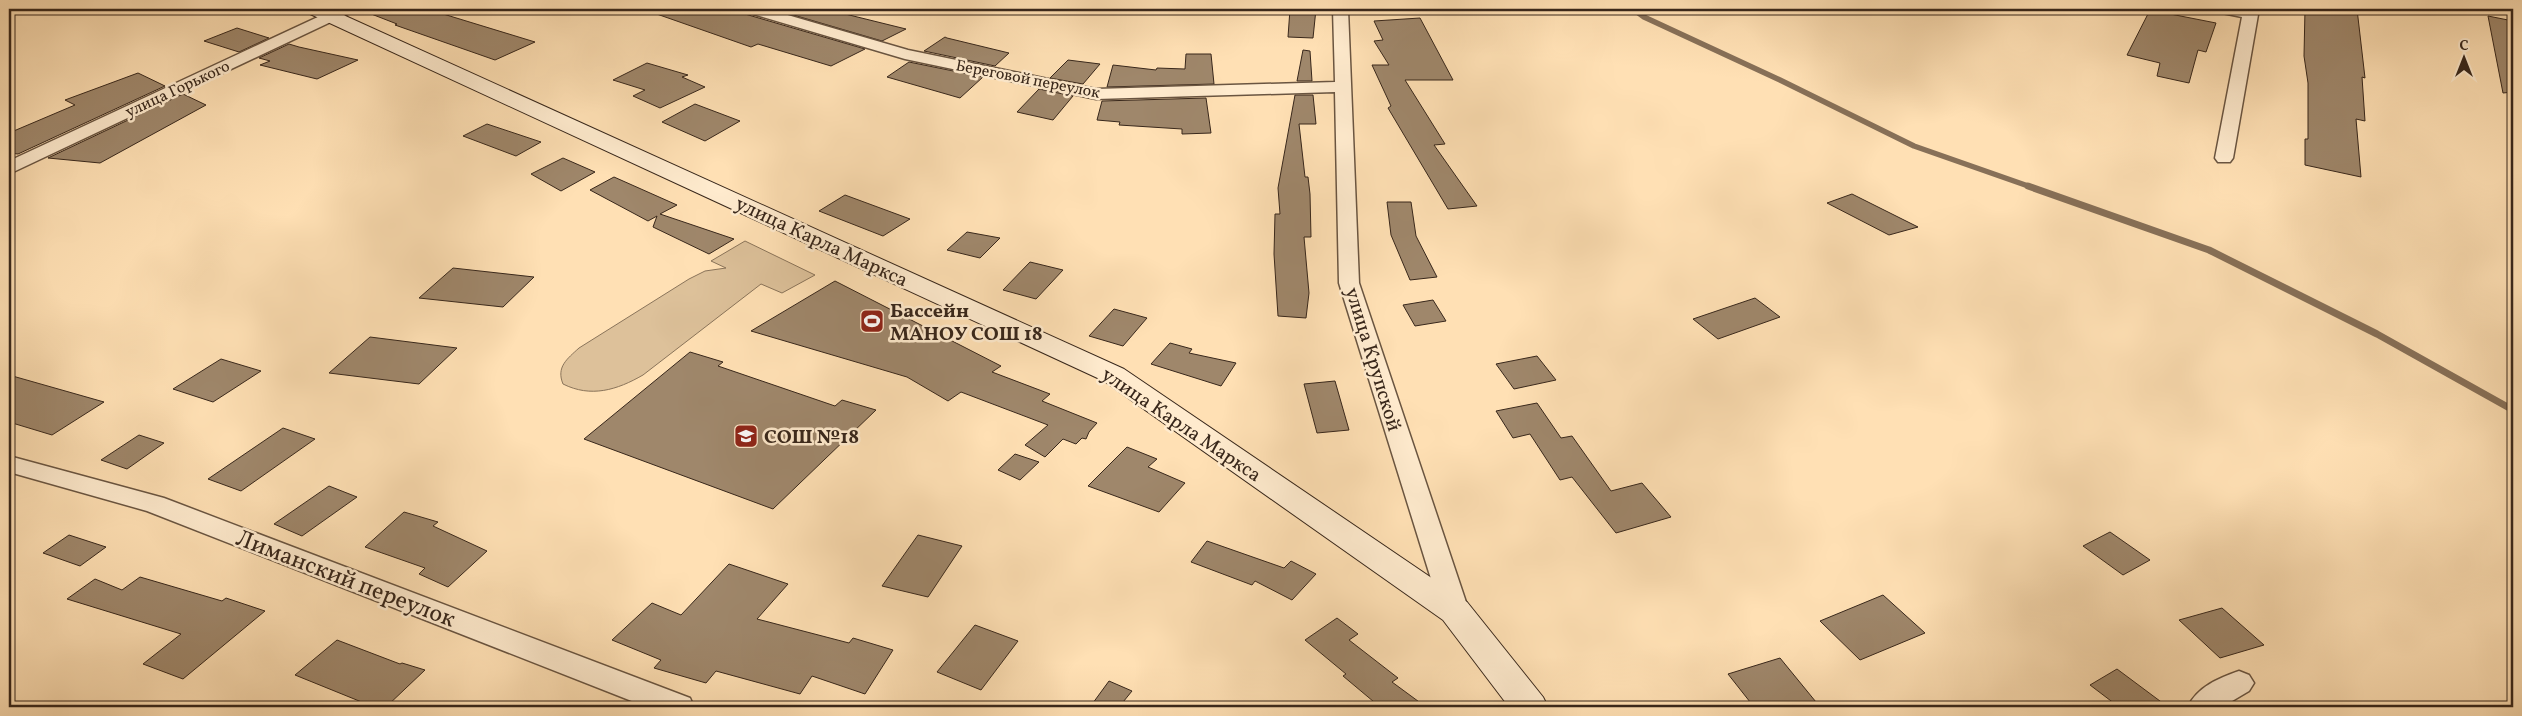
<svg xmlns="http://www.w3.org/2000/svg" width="2522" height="716" font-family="Vollkorn,serif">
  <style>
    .green { fill: #ddc19a; stroke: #8a745a }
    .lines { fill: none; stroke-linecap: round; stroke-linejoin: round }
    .stream-far1 { stroke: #877058; stroke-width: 5.5 }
    .stream { stroke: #877058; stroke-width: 7 }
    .building { fill: #9f876b; stroke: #38271b }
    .minor-casing { stroke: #6a5541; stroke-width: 3 }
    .secondary-casing { stroke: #38271b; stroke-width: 2 }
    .minor { fill: #ffebce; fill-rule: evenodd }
    .secondary { fill: #ffebce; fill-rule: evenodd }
    .labels { text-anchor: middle; stroke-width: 5; stroke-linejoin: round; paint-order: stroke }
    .far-street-label { font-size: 16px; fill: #38271b; stroke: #ffebce }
    .street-label { font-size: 20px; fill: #38271b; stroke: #ffebce }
    .poi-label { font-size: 20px; font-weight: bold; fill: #38271b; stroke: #ffebce; text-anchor: start }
    .near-street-label { font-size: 24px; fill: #38271b; stroke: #ffebce }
  </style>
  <rect width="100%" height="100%" fill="#ffe0b4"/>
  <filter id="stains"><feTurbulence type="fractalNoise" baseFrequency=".004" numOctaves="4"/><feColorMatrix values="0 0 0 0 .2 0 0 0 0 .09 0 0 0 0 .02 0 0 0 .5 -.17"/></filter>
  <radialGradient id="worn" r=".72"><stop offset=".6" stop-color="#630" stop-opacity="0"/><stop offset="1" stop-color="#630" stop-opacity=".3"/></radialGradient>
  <path class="green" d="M745,241l70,34 -33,18 -21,-9 -118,91c-26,15 -52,23 -80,9 -7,-17 4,-25 16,-36l110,-69 16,-8 21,-3 -15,-7z"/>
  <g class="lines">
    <path class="stream-far1" d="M1633,9l11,8 136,63 134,66 117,41"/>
    <path class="stream" d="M2028,186l181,64 168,84 136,76"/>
  </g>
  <path class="building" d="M427,9l13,4 95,29 -40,18 -100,-35 2,-1 -36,-14z
    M652,9h89l4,5 120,35 -34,17 -73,-22 -7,3 -100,-35z
    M773,9h52l81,20 -24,12z
    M1290,9h26l-3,29 -25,-1z
    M2305,9h52l8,69 -3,-1 3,44 -9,-2 5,58 -56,-12v-26h3v-56l-4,-27z
    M2150,10l66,13 -10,29 -8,-2 -9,33 -32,-7 3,-13 -33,-8z
    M2488,16l25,5v71l-10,1z
    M1420,18l33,62h-48l40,64 -11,1 43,61 -29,3 -60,-101 3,-2 -19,-41h17l-15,-24 9,-1 -9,-19z
    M237,28l32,10 -30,14 -35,-11z
    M945,37l2,1 62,15 -14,13 -71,-15z
    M289,44l10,3 59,13 -41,19 -57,-14 10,-4 -11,-3z
    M1303,50l7,1 2,30h-15z
    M1186,54h25l3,30 -107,3 6,-22 43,5 1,-2 28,1z
    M1068,60l32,4 -17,20 -33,-6z
    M909,62l74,15 -23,21 -73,-21z
    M647,63l41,12 -6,2 23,10 -45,21 -27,-12 12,-6 -32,-10z
    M138,73l27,13 -147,68 -9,-1v-20l66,-28 -10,-5z
    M1039,89l34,7 -20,24 -36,-8z
    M183,94l23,11 -106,58 -52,-5z
    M1295,95h18l3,29h-17l6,53h3l2,17 1,43h-7l5,56 -3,25 -28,-2 -4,-62 1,-40h5l-2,-26z
    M1206,98l5,35 -29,1v-5l-63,-4 1,-3 -23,-2 5,-19z
    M695,104l45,17 -35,20 -43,-19z
    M487,124l54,18 -25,14 -53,-20z
    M563,158l32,14 -34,19 -30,-17z
    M614,177l63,28 -17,9 74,25 -25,15 -56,-27 4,-11 -9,5 -58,-31z
    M1852,194l66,33 -29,8 -62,-32z
    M845,195l65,24 -27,17 -64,-25z
    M1387,202h24l5,34 21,41 -27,3 -19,-45z
    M967,232l33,6 -20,20 -33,-8z
    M1030,262l33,8 -27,29 -33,-9z
    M453,268l81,9 -31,30 -84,-9z
    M835,281l166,85 -9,6 58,22 -8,7 55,22 -8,9 -3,7 -4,-1 -6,6 -13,-5 -18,18 -20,-12 23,-20 -87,-33 -13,9 -41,-24 -156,-46z
    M1755,298l25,19 -62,22 -25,-20z
    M1433,300l13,21 -31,5 -12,-21z
    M1114,309l33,9 -24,28 -34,-10z
    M370,337l87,11 -38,36 -90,-11z
    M1170,343l22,6 -3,4 47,10 -15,23 -70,-22z
    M690,352l33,10 -5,4 117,40 7,-6 34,10 -103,99 -189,-70z
    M1537,356l19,24 -42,9 -18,-25z
    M221,359l40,12 -48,31 -40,-13z
    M9,375l95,27 -52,33 -43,-13z
    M1335,381l14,49 -32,3 -13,-49z
    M1537,403l24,35 11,-2 39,55 31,-8 29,34 -55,16 -44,-56 -12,3 -30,-46 -17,4 -17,-27z
    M283,428l32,11 -74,52 -33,-12z
    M139,435l25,8 -37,26 -26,-9z
    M1127,447l30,12 -9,8 37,16 -26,29 -71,-26z
    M1015,454l24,8 -19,18 -22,-10z
    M329,486l28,11 -55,39 -28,-12z
    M404,512l34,10 -5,4 54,25 -39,36 -29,-13 6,-6 -60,-21z
    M2110,532l40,28 -27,15 -40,-29z
    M69,535l37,12 -26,19 -37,-13z
    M918,535l44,11 -34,51 -46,-11z
    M1207,541l77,27 7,-7 25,13 -24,26 -37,-19 -3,4 -61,-23z
    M729,564l59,20 -31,35 92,24 4,-5 40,12 -28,44 -53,-18 -12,18 -84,-23 -10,12 -52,-15 7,-8 -49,-20 40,-37 29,12z
    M140,577l82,24 4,-3 39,13 -82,68 -40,-15 38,-30 -114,-35 28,-20 27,11z
    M1883,595l42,38 -65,27 -40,-39z
    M2222,608l42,37 -44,13 -41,-38z
    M1337,618l21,16 -9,6 49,38 -6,4 34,25h-46l-37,-31 3,-2 -41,-34z
    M975,625l43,16 -37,49 -44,-18z
    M337,640l63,24 2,-1 23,7 -39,37h-12l-79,-32z
    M1780,658l36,44 -17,5h-45l-26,-33z
    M2117,669l51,38h-49l-29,-22z
    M1109,681l23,10 -13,16h-29z"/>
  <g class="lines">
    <g class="minor-casing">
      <path id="minor" d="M335,9h20l-3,3 -343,162v-13z
        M743,9h24l141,41 188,39 239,-7 -2,-73h15l11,274 110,328 -4,7 -10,4 -10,-4 -4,-7 -102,-328 -4,-191 -239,7 -191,-40 -159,-47z
        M2215,9h44l-26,149 -3,4h-12l-3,-4 27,-141 -25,-5z
        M9,456l155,42 526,200 4,9h-47l-500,-196 -138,-39z
        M2239,671l10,4 5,8 -5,8 -27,16h-34c9,-20 31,-29 51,-36z"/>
    </g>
    <g class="secondary-casing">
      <path id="secondary" d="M306,9h24l794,360 343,233 76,95 5,10h-39l-66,-87 -339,-239 -796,-368z"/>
    </g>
    <use href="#minor" class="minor"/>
    <use href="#secondary" class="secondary"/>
  </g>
  <defs>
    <g id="stadium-square" transform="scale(1.25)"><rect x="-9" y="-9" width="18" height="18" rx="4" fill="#8f2418" stroke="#ffebce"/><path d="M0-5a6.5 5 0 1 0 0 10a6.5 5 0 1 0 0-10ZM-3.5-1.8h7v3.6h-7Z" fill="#fff"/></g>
    <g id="school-square" transform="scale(1.25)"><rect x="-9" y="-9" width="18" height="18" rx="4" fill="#8f2418" stroke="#ffebce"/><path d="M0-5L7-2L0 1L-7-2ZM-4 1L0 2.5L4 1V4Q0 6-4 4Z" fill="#fff"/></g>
  </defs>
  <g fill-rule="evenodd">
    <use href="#stadium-square" x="872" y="321"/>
    <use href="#school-square" x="746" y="436"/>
  </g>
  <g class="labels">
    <g class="far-street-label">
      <text transform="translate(1028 78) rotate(11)" y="6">Береговой переулок</text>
      <text transform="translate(177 88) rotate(-25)" y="6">улица Горького</text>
    </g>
    <g class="street-label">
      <text transform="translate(822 241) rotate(25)" y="7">улица Карла Маркса</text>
      <text transform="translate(1374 359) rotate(73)" y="7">улица Крупской</text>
      <text transform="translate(1182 424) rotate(34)" y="7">улица Карла Маркса</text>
    </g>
    <g class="poi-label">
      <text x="890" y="317">Бассейн<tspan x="890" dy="23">МАНОУ СОШ 18</tspan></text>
      <text x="764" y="443">СОШ №18</text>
    </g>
    <g class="near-street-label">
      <text transform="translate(346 578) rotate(21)" y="8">Лиманский переулок</text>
    </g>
  </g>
  <rect width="2522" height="716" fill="none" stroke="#ffe0b4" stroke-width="30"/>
  <rect x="10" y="10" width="2502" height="696" fill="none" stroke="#38271b" stroke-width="2.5"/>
  <rect x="15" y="15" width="2492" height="686" fill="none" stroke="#38271b"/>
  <g transform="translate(2464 58)" stroke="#ffebce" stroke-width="4" paint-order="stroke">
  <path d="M0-4L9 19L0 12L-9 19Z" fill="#38271b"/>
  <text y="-8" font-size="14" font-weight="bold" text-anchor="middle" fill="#38271b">С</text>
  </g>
  <rect width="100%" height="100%" filter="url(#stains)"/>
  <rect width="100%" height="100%" fill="url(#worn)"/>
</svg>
